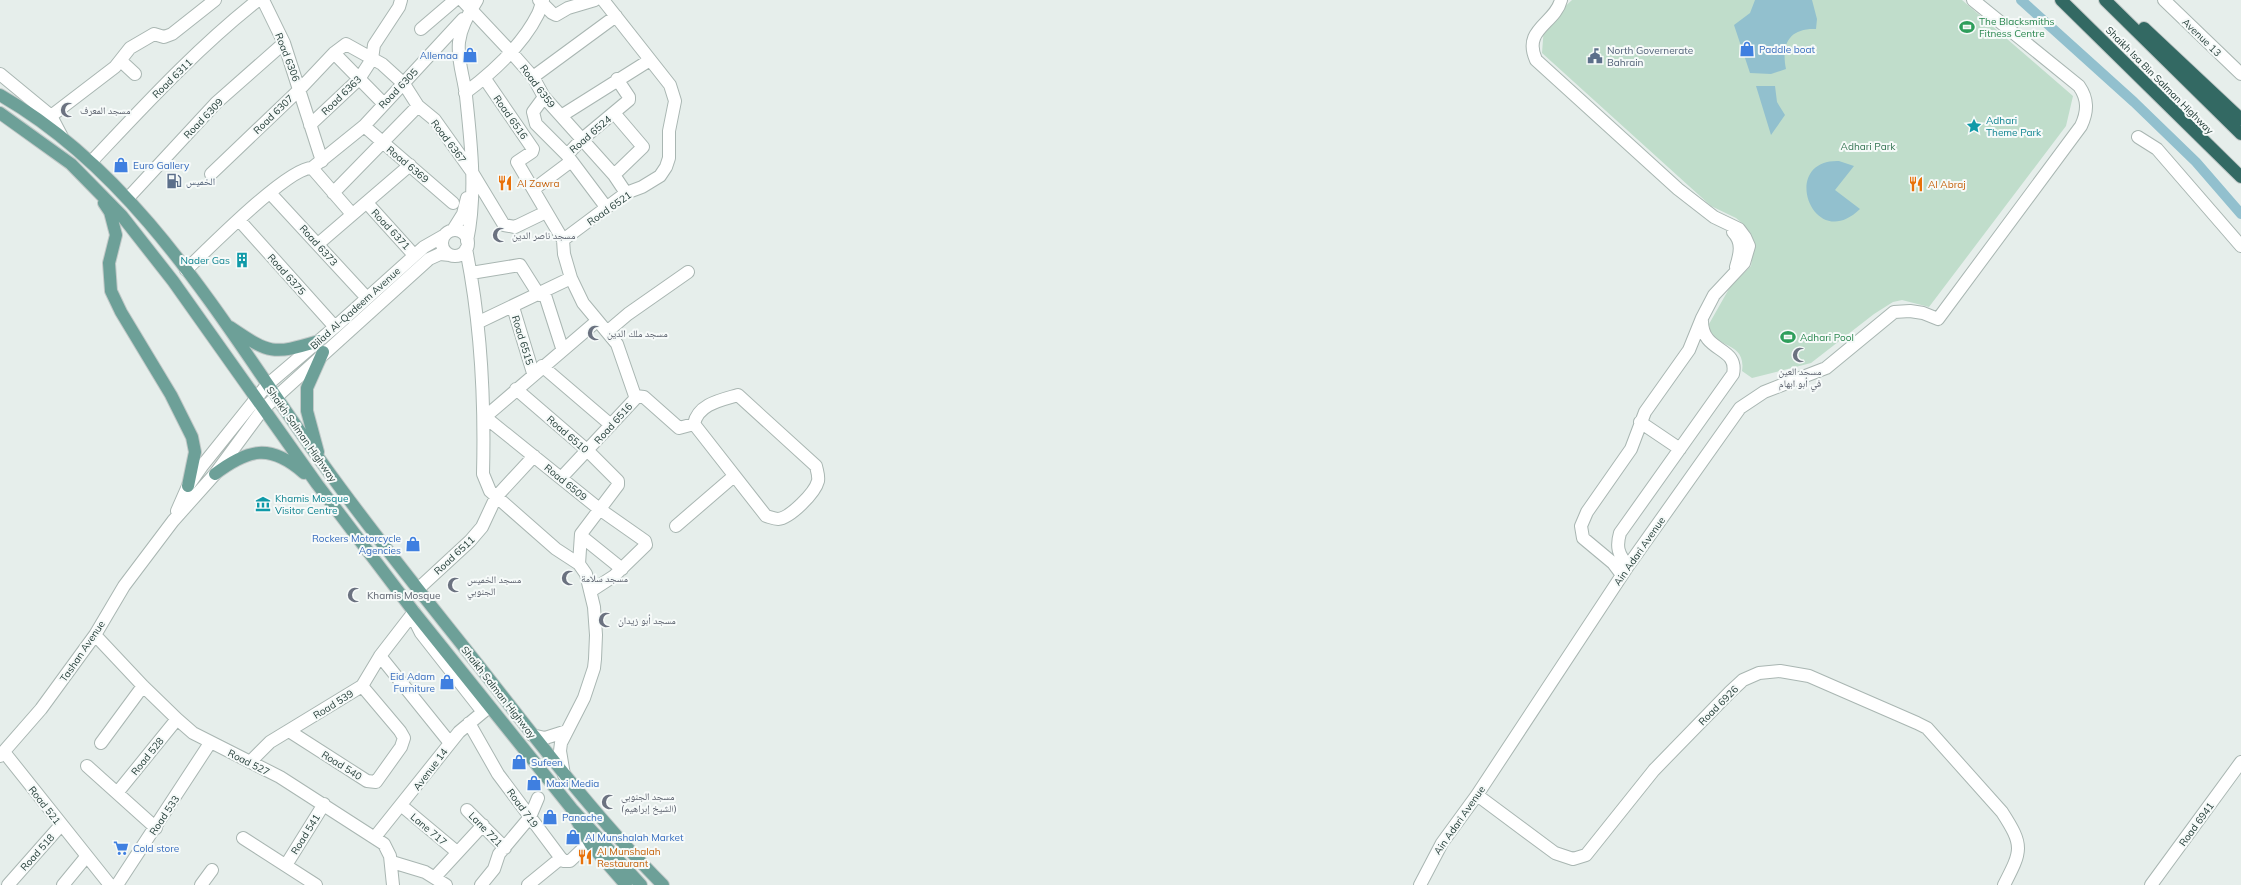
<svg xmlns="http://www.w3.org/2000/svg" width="2241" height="885" font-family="Mulish,'Noto Naskh Arabic',sans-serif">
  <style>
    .green { fill: #c0ddcb }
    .water { fill: #92c0ce }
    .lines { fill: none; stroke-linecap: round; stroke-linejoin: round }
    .canal { stroke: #92c0ce; stroke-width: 10 }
    .minor-casing { stroke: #a9b6b2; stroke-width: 14 }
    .major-casing { stroke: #c2c9c8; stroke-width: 14 }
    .highway-casing { stroke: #c2c9c8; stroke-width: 14 }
    .minor { stroke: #fff; stroke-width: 12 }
    .major { stroke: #6da098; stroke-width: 12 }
    .highway { stroke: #336963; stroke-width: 12 }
    .labels { text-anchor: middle; stroke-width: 4; stroke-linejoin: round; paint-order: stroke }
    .leisure-label { font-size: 10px; fill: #27864d; stroke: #f6faf9; text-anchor: start }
    .street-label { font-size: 10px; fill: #263f3a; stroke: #f6faf9 }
    .shop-label { font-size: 10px; fill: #366cbe; stroke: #f6faf9; text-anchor: start }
    .service-label { font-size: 10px; fill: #4e5e75; stroke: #f6faf9; text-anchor: start }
    .worship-label { font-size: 10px; fill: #5b616d; stroke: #f6faf9; text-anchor: start }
    .culture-label { font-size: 10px; fill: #0d838f; stroke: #f6faf9; text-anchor: start }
    .park-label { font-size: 10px; fill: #327351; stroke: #f6faf9 }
    .food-label { font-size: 10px; fill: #c56008; stroke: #f6faf9; text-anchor: start }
  </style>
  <rect width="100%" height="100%" fill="#e6eeeb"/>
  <path class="green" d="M1572,0h390l111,96 -7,30 -137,181 -27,-7 -9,2 -19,12 -63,49 -59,15 -10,-7c5,-32 -32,-21 -33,-47l21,-37 21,-21 3,-22 -4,-12 -7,-8 -7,-6 -25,-12 -169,-153 2,-27z"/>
  <path class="water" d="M1755,0h57l5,19 -1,10c-27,-1 -35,15 -30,40l-15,5 -21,-1 -16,-48 16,-12z
    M1756,86h19l2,16 8,13 -14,20z
    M1839,161l15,5 -19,24 25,19c-47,46 -82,-50 -21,-48z"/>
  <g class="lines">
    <path class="canal" d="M2021,0l113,102 62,60 45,52"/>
    <g class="minor-casing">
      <path id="minor" d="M263,0l21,43 38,118
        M462,0l49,52 22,25 11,20 70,78 12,18
        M539,0l13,13 4,2 12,-7 27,-8
        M1561,0c-6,24 -39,29 -25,60l142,129 36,28 25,12 6,8 4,9 -5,17 -30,32 -12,23 -13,32 -44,62 -14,37 -44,63 -6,14 2,12 30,25 9,12
        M2164,0l77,74
        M421,29l34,-29
        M334,53l49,50
        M121,61l14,13
        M0,74l51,42 11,21
        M533,77l83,-61
        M485,79l48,70 -1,3 -15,10 46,78 1,14 7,24 12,25 34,41 18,52 -1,4 -73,78
        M465,93c28,-21 57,-47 73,-79 2,-4 3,-9 5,-14
        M544,97l-11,15 3,12 31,31 39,52
        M614,113l29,34 -29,28
        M51,116l64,-49 15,-19 24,-14 10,3 8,-3 43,-34
        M561,116l89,-56
        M310,125l49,-46 13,-20 2,-14 25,-38 2,-7
        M364,126l89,77
        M2138,137l19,12 84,97
        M567,155l14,-15 48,-40v-3l-12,-18
        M91,162c53,-56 106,-114 167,-162
        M312,168l52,-42 99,-107
        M312,168l40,46
        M211,174l89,-85 34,-36 12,-9 36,20 22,20 14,22 17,14 37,52 32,53 11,2 31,-15
        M534,189l36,-27
        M270,193l97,105
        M333,193l85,-87
        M128,198l88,-95 68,-60
        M367,203l47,52
        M239,220l96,107
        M453,230l10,-16 4,-16
        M442 243a13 13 0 1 1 26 0a13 13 0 1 1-26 0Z
        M1733,232c10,10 7,22 3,35
        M563,240l63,-47 16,-6 18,-11 6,-9 3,-9v-27l6,-30 -5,-16 -67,-85
        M467,241c10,-47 4,-98 -1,-145 -2,-19 -9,-35 -7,-54 2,-16 10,-28 18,-42
        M318,244l92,-79
        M466,249c15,74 19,149 17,225l7,17 66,58 23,15
        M186,270c20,-19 102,-103 126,-102
        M471,273l49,-8 19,30
        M544,292l18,56
        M513,307l20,66
        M479,322l92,-44
        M608,331l20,-17 60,-42
        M542,366l69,59
        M516,389l72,62 30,30v4l-37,49 -2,30 7,10 8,33 2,28 -1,24 -1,9 -10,30 -23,45 -1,8 4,24
        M635,396l9,1 35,31 15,-4 72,92c4,1 8,3 12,3 12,-1 37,-26 40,-38 1,-5 -1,-10 -2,-15l-78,-71c-17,5 -40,9 -44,29
        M1640,422l40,27
        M177,511l11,-25 14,-20 65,-81 68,-58 89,-80 21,-12
        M676,526l58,-50
        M581,536l41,33
        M1628,566c-10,-12 -12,-19 -8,-33l113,-159c6,-28 -31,-21 -31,-53
        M418,589l52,-48 12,-14 14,-30 38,-41
        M591,591l23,-15 32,-31 -1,-4 -47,-33 -113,-91 112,-96
        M414,612l1,9 6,12 62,79
        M95,635l48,51 34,33 16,14 87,44 104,67 6,12 3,29
        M380,656l70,87
        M469,723l29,51 65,87h7l19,-18
        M289,731l78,50 9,1 25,-35 3,-9 -4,-7 -38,-45
        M532,735l13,3 22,-7
        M101,743l42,-57
        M4,752l106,133
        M0,756l41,-47 54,-74 29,-49 49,-65 42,-47 48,-65 166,-150 11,-5 10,1
        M250,762l20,-20 92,-56 18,-30 34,-44
        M87,766l69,62
        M117,793l60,-74
        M1477,795l78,58 18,6 13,-4 68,-85 76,-78 13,-12 16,-7 21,-2 29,5 108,47 10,5 75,84c22,34 20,38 2,73
        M402,806l55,46
        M467,810l38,38
        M375,837l84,-105 30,-25
        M243,838l73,47
        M392,862l33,10 21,13
        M286,865l38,-61
        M435,877l48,-52
        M8,885l53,-60
        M63,885l23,-28
        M117,885l93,-142
        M201,885l11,-15
        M481,885l13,-16 5,-15 31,-37 8,-19
        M528,885l33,-27
        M1420,885l22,-42 35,-48 151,-229 112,-158 24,-16 62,-24 68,-56 16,-1 13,2 15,6 143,-193c7,-15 7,-27 -2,-40l-106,-86
        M2151,885l90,-123"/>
    </g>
    <g class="major-casing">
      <path id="major" d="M0,95c144,82 229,239 323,369 49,69 103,135 156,202 59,75 116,151 184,219
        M0,113l71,51 51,52 51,65 144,203 97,128 158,197 69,76
        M104,203l6,9 6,23 -7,28 2,28 10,21 50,83 21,42 3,15 -7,34
        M230,327c40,27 42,28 89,14
        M318,452l-11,-41v-23l16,-36
        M215,474c33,-25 55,-31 89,-1
        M576,819l15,26 35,40"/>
    </g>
    <g class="highway-casing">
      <path id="highway" d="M2061,0l180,177
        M2105,0l136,134
        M2144,28l97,91"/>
    </g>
    <use href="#minor" class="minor"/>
    <use href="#major" class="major"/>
    <use href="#highway" class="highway"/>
  </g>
  <defs>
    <g id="stadium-bare" transform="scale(1.2)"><path d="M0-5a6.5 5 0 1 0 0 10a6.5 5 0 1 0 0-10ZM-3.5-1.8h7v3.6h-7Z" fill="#2e9e5b" stroke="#f6faf9" stroke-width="2.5" paint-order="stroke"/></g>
    <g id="shop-bare" transform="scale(1.2)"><path d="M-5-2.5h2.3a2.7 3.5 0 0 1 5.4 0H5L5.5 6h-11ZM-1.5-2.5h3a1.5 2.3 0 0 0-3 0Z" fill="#3f7fe0" stroke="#f6faf9" stroke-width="2.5" paint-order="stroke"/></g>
    <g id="civic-bare" transform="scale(1.2)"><path d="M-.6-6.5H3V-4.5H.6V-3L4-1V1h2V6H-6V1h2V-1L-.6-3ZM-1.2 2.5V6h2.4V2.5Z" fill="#5c6f8a" stroke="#f6faf9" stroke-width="2.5" paint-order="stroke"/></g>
    <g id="mosque-bare" transform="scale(1.2)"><path d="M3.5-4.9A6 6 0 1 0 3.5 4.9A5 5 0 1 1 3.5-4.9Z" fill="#6b7280" stroke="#f6faf9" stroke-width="2.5" paint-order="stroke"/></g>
    <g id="sight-bare" transform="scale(1.2)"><path d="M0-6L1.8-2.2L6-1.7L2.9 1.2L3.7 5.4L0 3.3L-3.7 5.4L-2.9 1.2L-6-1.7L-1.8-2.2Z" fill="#0f9aa8" stroke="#f6faf9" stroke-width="2.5" paint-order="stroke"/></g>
    <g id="fuel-bare" transform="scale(1.2)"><path d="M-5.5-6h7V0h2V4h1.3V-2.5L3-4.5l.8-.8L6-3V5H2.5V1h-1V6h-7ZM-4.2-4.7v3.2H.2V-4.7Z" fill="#5c6f8a" stroke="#f6faf9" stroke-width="2.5" paint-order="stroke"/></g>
    <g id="restaurant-bare" transform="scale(1.2)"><path d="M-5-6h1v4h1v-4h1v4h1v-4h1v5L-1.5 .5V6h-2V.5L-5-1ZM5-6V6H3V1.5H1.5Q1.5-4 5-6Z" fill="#e8710a" stroke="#f6faf9" stroke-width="2.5" paint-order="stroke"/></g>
    <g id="building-bare" transform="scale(1.2)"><path d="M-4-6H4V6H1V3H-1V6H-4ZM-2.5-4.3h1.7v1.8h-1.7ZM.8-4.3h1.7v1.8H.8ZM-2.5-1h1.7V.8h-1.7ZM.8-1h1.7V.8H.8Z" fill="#0f9aa8" stroke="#f6faf9" stroke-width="2.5" paint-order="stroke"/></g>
    <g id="museum-bare" transform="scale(1.2)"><path d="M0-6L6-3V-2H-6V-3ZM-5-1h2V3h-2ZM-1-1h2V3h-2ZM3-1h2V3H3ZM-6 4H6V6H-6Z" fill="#0f9aa8" stroke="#f6faf9" stroke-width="2.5" paint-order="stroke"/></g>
    <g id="supermarket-bare" transform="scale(1.2)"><path d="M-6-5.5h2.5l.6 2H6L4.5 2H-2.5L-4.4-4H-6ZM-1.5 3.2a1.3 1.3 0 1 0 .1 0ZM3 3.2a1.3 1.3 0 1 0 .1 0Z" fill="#3f7fe0" stroke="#f6faf9" stroke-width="2.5" paint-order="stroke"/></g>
  </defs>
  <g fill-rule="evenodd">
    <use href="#stadium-bare" x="1967" y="27"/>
    <use href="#shop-bare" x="1747" y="49"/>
    <use href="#shop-bare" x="470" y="55"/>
    <use href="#civic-bare" x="1595" y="56"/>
    <use href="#mosque-bare" x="68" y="110"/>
    <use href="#sight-bare" x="1974" y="126"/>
    <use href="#shop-bare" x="121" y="165"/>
    <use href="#fuel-bare" x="174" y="181"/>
    <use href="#restaurant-bare" x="505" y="183"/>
    <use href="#restaurant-bare" x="1916" y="184"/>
    <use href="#mosque-bare" x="500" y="235"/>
    <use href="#building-bare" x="242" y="260"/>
    <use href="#mosque-bare" x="595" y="333"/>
    <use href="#stadium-bare" x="1788" y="337"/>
    <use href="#mosque-bare" x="1800" y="355"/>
    <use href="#museum-bare" x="263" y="504"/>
    <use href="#shop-bare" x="413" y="544"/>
    <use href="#mosque-bare" x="569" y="578"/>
    <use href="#mosque-bare" x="455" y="585"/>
    <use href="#mosque-bare" x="355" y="595"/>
    <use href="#mosque-bare" x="606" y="620"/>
    <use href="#shop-bare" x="447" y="682"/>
    <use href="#shop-bare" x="519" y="762"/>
    <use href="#shop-bare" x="534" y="783"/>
    <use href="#mosque-bare" x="609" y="802"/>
    <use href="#shop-bare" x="550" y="817"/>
    <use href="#shop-bare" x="573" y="837"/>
    <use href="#supermarket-bare" x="121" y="848"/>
    <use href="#restaurant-bare" x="585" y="857"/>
  </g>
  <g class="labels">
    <g class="leisure-label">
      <text x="1979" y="25">The Blacksmiths<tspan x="1979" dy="12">Fitness Centre</tspan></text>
      <text x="1800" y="341">Adhari Pool</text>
    </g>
    <g class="street-label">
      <text transform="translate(2202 37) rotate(44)" y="4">Avenue 13</text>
      <text transform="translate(288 57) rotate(69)" y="4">Road 6306</text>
      <text transform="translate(172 78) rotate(-44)" y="4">Road 6311</text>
      <text transform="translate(2160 80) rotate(45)" y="4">Shaikh Isa Bin Salman Highway</text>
      <text transform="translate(538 86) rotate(53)" y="4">Road 6359</text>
      <text transform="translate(398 88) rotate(-46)" y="4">Road 6305</text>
      <text transform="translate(341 95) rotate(-44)" y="4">Road 6363</text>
      <text transform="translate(273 114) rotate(-44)" y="4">Road 6307</text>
      <text transform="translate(511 117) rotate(55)" y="4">Road 6516</text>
      <text transform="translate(203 118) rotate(-46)" y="4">Road 6309</text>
      <text transform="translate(590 134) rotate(-41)" y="4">Road 6524</text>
      <text transform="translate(449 141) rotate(53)" y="4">Road 6367</text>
      <text transform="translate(408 164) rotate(40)" y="4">Road 6369</text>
      <text transform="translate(609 208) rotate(-35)" y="4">Road 6521</text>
      <text transform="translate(391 229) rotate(47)" y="4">Road 6371</text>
      <text transform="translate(319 245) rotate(48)" y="4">Road 6373</text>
      <text transform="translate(287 274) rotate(48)" y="4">Road 6375</text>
      <text transform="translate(355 308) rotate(-42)" y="4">Bilad Al-Qadeem Avenue</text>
      <text transform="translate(523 340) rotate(73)" y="4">Road 6515</text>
      <text transform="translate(613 423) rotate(-48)" y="4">Road 6516</text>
      <text transform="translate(302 434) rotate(55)" y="4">Shaikh Salman Highway</text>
      <text transform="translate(568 434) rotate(41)" y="4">Road 6510</text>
      <text transform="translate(566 482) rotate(39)" y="4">Road 6509</text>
      <text transform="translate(1639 551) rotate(-55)" y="4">Ain Adari Avenue</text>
      <text transform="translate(454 555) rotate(-43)" y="4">Road 6511</text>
      <text transform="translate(82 651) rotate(-56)" y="4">Tashan Avenue</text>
      <text transform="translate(499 692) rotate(52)" y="4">Shaikh Salman Highway</text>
      <text transform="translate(333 704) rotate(-32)" y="4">Road 539</text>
      <text transform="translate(1718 705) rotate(-45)" y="4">Road 6926</text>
      <text transform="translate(147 756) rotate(-51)" y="4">Road 528</text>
      <text transform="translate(249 762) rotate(27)" y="4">Road 527</text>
      <text transform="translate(342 765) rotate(32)" y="4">Road 540</text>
      <text transform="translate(430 769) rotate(-53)" y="4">Avenue 14</text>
      <text transform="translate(45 805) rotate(52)" y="4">Road 521</text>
      <text transform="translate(523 808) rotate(54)" y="4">Road 719</text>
      <text transform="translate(164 815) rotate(-56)" y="4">Road 533</text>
      <text transform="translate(1459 820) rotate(-55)" y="4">Ain Adari Avenue</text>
      <text transform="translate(2196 824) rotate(-54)" y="4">Road 6941</text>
      <text transform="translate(429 829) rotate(40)" y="4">Lane 717</text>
      <text transform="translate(486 829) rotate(46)" y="4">Lane 721</text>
      <text transform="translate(305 834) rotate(-58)" y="4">Road 541</text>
      <text transform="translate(37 852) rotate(-48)" y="4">Road 518</text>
    </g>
    <g class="shop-label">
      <text x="1759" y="53">Paddle boat</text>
      <text x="458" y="59" text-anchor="end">Allemaa</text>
      <text x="133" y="169">Euro Gallery</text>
      <text x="401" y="542" text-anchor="end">Rockers Motorcycle<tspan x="401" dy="12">Agencies</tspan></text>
      <text x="435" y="680" text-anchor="end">Eid Adam<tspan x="435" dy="12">Furniture</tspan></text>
      <text x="531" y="766">Sufeen</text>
      <text x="546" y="787">Maxi Media</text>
      <text x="562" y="821">Panache</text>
      <text x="585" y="841">Al Munshalah Market</text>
      <text x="133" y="852">Cold store</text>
    </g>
    <g class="service-label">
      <text x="1607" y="54">North Governerate<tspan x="1607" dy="12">Bahrain</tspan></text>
      <text x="186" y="185">الخميس</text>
    </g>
    <g class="worship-label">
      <text x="80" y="114">مسجد المعرف</text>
      <text x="512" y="239">مسجد ناصر الدين</text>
      <text x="607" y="337">مسجد ملك الدين</text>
      <text x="1800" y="375" text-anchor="middle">مسجد العين<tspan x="1800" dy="12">في أبو ابهام</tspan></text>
      <text x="581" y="582">مسجد سلامة</text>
      <text x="467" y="583">مسجد الخميس<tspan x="467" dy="12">الجنوبي</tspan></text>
      <text x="367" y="599">Khamis Mosque</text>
      <text x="618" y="624">مسجد أبو زيدان</text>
      <text x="621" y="800">مسجد الجنوبي<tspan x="621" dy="12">(الشيخ إبراهيم)</tspan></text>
    </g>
    <g class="culture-label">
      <text x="1986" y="124">Adhari<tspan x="1986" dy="12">Theme Park</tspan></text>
      <text x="230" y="264" text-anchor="end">Nader Gas</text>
      <text x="275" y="502">Khamis Mosque<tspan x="275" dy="12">Visitor Centre</tspan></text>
    </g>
    <g class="park-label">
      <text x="1868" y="150">Adhari Park</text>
    </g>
    <g class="food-label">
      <text x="517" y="187">Al Zawra</text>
      <text x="1928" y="188">Al Abraj</text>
      <text x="597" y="855">Al Munshalah<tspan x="597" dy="12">Restaurant</tspan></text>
    </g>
  </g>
</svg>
